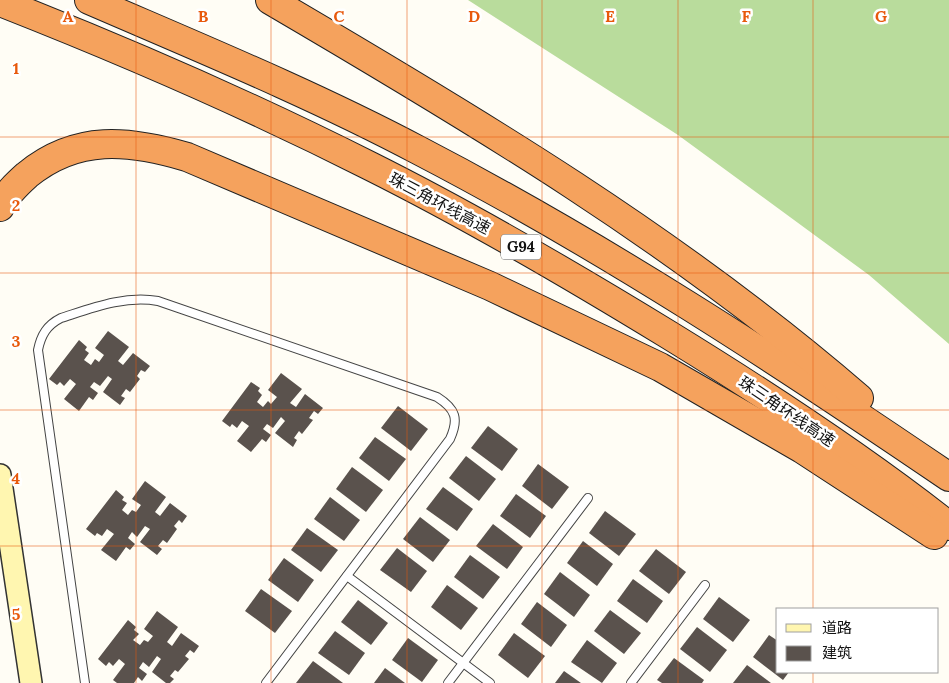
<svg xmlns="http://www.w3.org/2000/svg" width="949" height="683" viewBox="0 0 949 683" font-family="Lora,'Noto Sans SC',serif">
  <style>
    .forest { fill: #b9dc9c }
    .building { fill: #5a524d }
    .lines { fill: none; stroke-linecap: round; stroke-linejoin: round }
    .lane-casing { stroke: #444; stroke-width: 10 }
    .secondary-casing { stroke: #333; stroke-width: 24 }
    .highway-casing { stroke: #222; stroke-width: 30 }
    .lane { stroke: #fff; stroke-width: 8 }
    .secondary { stroke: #fff6b0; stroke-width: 21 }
    .highway { stroke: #f5a25d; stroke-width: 28 }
    .grid { fill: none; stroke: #e8590c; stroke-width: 1; stroke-opacity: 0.55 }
    .labels { text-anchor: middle; stroke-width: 5; stroke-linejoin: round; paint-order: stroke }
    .shield { fill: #fff; stroke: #585858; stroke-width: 1 }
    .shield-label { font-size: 15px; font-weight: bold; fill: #111 }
    .street-label { font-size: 16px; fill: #111; stroke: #fff }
    .grid-label { font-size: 16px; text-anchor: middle; font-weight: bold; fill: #e8590c; stroke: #fff; stroke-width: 5; stroke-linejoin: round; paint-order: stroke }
  </style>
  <rect width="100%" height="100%" fill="#fffdf5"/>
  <!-- forest -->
  <polygon class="forest" points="468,0 949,0 949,344 869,275 678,135"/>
  <!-- building -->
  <g class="building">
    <polygon points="108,331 129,347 118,361 123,365 133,353 150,366 145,372 141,370 137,376 140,379 130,392 126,389 121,396 125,398 120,405 103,392 112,379 108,376 100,386 94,382 90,387 98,393 93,400 89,397 79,411 64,399 76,384 70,379 64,386 60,382 57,385 49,379 79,340 87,347 85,350 89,353 84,360 91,365 95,359 99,362 104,355 95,348"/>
    <polygon points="281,373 302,389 290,403 296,407 305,394 323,408 318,414 314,411 309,418 313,420 302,434 299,431 294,438 297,440 293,447 275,433 285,421 281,417 273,428 267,424 263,429 271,435 266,442 262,439 251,452 237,441 249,426 242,421 237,428 232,424 230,427 222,421 251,382 260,388 258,391 262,395 257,402 263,407 268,401 271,404 277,397 268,390"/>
    <polygon points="398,406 428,429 411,451 381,428"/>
    <polygon points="488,426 518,449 502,471 471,448"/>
    <polygon points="375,437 406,459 389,481 359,458"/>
    <polygon points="466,456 496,479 479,501 449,478"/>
    <polygon points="538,464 569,487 552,509 522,486"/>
    <polygon points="352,467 383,490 366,512 336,489"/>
    <polygon points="145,481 166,497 155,512 160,516 170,503 187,516 182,523 179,520 174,526 177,529 167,543 163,540 158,546 162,549 157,555 140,542 150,529 145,526 137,537 132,532 128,538 135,544 130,550 126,547 116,561 101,550 114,534 107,529 102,536 97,533 95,536 86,529 116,490 124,497 122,500 127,503 122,510 128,515 132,510 136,512 141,505 132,499"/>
    <polygon points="443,487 473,509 457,531 426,509"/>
    <polygon points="516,494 546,516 530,538 500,516"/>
    <polygon points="330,497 360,520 344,541 314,519"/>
    <polygon points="605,511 636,534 619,556 589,533"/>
    <polygon points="420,517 450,540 433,562 403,539"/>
    <polygon points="493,524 523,547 507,569 476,546"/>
    <polygon points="307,528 338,550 321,572 291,550"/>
    <polygon points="583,541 613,564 597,586 567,563"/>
    <polygon points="397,548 427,571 411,592 380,570"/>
    <polygon points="656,549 686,572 669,594 639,571"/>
    <polygon points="470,555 500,577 483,599 454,577"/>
    <polygon points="284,558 314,580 298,602 268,580"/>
    <polygon points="560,572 590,595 574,617 544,594"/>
    <polygon points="633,579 663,601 647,623 617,601"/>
    <polygon points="447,585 478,608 461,630 431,607"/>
    <polygon points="261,589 292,611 275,633 245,611"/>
    <polygon points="719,597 750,620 733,642 703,619"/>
    <polygon points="358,600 388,623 371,645 341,622"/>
    <polygon points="537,602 567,625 551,647 521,624"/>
    <polygon points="610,610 641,633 624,654 594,631"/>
    <polygon points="157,611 178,627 167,642 172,646 181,633 199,646 194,653 190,650 185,656 189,659 178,672 175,670 170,676 174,679 170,683 166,683 152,672 161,659 157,656 149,667 143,662 139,668 147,674 142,681 138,677 134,683 117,683 113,680 125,664 119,659 113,666 109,662 106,666 98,659 128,620 136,627 134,630 139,634 133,640 140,645 144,640 148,642 153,636 144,629"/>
    <polygon points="697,627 727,650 710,672 680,649"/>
    <polygon points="335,631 365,653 349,675 318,653"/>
    <polygon points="514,633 545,656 528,678 498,655"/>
    <polygon points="769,635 778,641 778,672 789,672 783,680 753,657"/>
    <polygon points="408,638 438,660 422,682 392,660"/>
    <polygon points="587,640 617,663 602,683 571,662"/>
    <polygon points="674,658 704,680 702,683 662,683 657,680"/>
    <polygon points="313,661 343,683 296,683"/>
    <polygon points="747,665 771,683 733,683"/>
    <polygon points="385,668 405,683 374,683"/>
    <polygon points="564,671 581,683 555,683"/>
  </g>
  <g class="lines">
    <defs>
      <g id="lane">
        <polyline points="347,576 490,683"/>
        <path d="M85,683L38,350C41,335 47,325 61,318C92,308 125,295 158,301L437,397C456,409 459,419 450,439L266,683"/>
        <polyline points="448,683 588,498"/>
        <polyline points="631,683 705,585"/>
      </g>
      <polyline id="secondary" points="0,475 31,683"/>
      <g id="highway">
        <path d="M89,0C200,48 312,94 418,150C603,246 777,360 949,477"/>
        <path d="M270,0C475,120 679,242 859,398"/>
        <path d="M0,2C125,51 249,105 370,166C472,217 571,275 669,335C765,394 860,456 949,526"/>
        <path d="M0,207C6,194 17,184 27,175C77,134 129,140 187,157L490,286L660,367L802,449L934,535"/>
      </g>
    </defs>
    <!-- lane casing -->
    <use href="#lane" class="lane-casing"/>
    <!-- secondary casing -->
    <use href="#secondary" class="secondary-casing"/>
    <!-- highway casing -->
    <use href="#highway" class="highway-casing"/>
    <!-- lane -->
    <use href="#lane" class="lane"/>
    <!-- secondary -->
    <use href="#secondary" class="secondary"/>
    <!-- highway -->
    <use href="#highway" class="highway"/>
  </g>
  <!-- grid -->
  <path class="grid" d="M136,0V683M271,0V683M407,0V683M542,0V683M678,0V683M813,0V609M0,137H949M0,273H949M0,410H949M0,546H949M813,672V683"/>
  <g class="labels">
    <!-- shield labels -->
    <rect class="shield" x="501" y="234.5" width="40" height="25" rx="4"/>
    <g class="shield-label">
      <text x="521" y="252">G94</text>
    </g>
    <!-- street labels -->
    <g class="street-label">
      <text transform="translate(440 203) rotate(28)" y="6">珠三角环线高速</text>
      <text transform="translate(787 411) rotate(34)" y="6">珠三角环线高速</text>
    </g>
  </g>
  <g class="grid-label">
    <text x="68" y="22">A</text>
    <text x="203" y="22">B</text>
    <text x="339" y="22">C</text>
    <text x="474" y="22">D</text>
    <text x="610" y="22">E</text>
    <text x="746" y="22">F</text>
    <text x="881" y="22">G</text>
    <text x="16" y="74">1</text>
    <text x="16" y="211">2</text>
    <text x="16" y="347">3</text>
    <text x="16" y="484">4</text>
    <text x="16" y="620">5</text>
  </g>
  <!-- legend -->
  <rect x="776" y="608" width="162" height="65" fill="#ffffff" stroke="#a0a0a0"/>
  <rect x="786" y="624" width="25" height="8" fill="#fff6b0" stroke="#a0a0a0"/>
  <text x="822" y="633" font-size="15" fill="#111111">道路</text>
  <rect x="786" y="646" width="25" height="15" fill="#5a524d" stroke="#a0a0a0"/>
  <text x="822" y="658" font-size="15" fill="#111111">建筑</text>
</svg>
